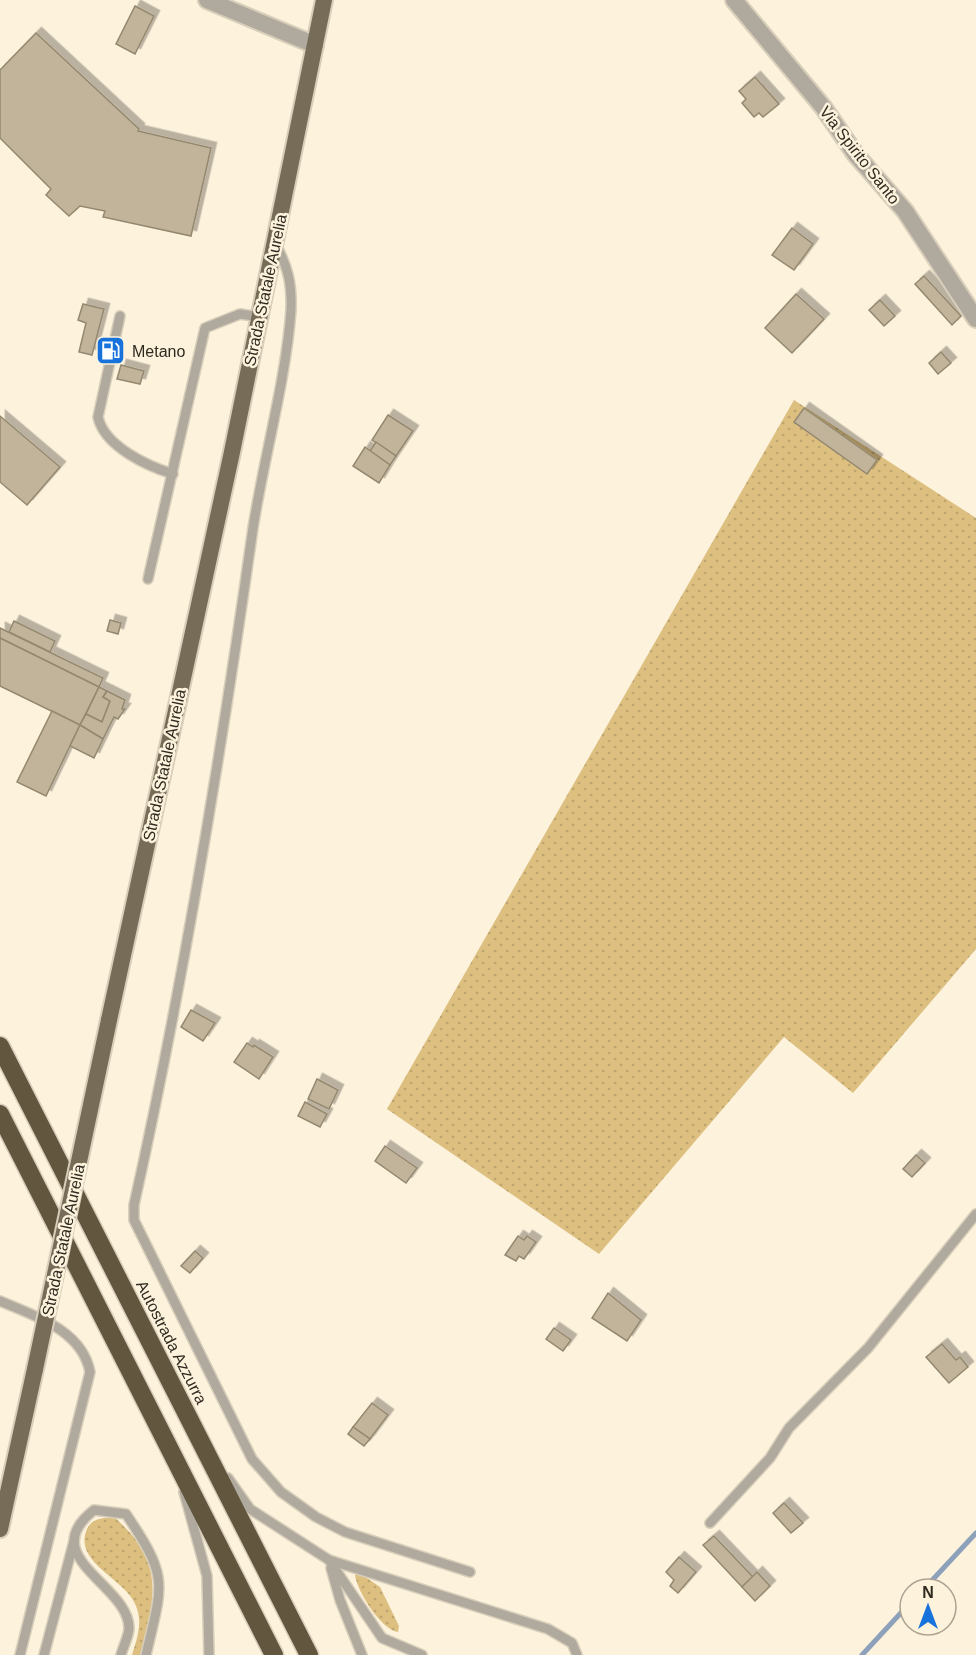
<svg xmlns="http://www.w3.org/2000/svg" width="976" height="1655" viewBox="0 0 976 1655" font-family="Arial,sans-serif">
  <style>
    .grass { fill: url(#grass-dots) }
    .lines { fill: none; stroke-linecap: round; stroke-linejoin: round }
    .stream { stroke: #8ea1bb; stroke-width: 5 }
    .building { fill: #c1b49a; stroke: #94886f; stroke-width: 1.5; filter: url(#shadow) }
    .service-casing { stroke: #d8ceba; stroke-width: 12 }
    .minor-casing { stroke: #d8ceba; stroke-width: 20 }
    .primary-casing { stroke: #d8ceba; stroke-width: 20 }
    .motorway-casing { stroke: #d8ceba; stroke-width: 21 }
    .service { stroke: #afa99e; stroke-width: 9 }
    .minor { stroke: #afa99e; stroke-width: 16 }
    .primary { stroke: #766c58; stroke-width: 16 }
    .motorway { stroke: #62563f; stroke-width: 18 }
    .primary-bridge-casing { stroke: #d8ceba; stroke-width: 20; stroke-linecap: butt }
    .primary-bridge { stroke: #766c58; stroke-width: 16 }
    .labels { text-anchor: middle; stroke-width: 5; stroke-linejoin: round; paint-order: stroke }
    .street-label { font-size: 16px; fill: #2f2a20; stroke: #fdf2dc }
    .poi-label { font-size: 16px; fill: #2f2a20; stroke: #fdf2dc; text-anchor: start }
  </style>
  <defs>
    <pattern id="grass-dots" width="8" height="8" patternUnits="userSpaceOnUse" patternTransform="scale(1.5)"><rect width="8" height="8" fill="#ddbf80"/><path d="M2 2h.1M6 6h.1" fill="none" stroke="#bea46e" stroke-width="1.8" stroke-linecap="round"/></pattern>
    <filter id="shadow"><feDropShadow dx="5.5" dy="-5.5" stdDeviation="0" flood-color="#0004"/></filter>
  </defs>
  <rect width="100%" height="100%" fill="#fdf2dc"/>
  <!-- grass -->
  <g class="grass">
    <polygon points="794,400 976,518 976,949 853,1093 784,1037 599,1254 387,1109"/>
    <path d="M114,1517C165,1561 156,1597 140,1655H132C137,1638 143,1623 136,1606C127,1579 72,1563 87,1529C92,1518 104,1518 114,1517Z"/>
    <path d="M361,1574L380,1587L399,1626L398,1632C381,1630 357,1591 355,1575Z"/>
  </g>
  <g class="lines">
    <!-- stream -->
    <g class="stream">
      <polyline points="924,1589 976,1533"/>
      <polyline points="862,1655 910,1603"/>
    </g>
  </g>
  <!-- building -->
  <g class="building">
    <polygon points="135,6 154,16 135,54 116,44"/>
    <polygon points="36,33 139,129 138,131 211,148 191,236 103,217 105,211 80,206 69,216 46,195 51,189 0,138 0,70"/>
    <polygon points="755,77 779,104 763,117 759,113 754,117 742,103 746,99 739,91"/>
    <polygon points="792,228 813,244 794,270 772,255"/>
    <polygon points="924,276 961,316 952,325 915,284"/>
    <polygon points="796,294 824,319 792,353 765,328"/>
    <polygon points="880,300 895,316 884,326 869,310"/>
    <polygon points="83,304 104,309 92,355 79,352 86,323 78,320"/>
    <polygon points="941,352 951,363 938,374 929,363"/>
    <polygon points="121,365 144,371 140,384 117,379"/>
    <polygon points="804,408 877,460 867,474 794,422"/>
    <polygon points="388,415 413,431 396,456 372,440"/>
    <polygon points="0,416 60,467 27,505 0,482"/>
    <polygon points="376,442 396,456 390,465 370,451"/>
    <polygon points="365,447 390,465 379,483 353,466"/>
    <polygon points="110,620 121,623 118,634 107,631"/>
    <polygon points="14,621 55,641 50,652 9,632"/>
    <polygon points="0,628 103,678 99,687 0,638"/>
    <polygon points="0,638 99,687 80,725 0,686"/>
    <polygon points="99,687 107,691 103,697 110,701 102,722 86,714"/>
    <polygon points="107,691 125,700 122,709 125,709 118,719 114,717 103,739 80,725 86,714 102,722 110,701 103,697"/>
    <polygon points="52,711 80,725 46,796 17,782"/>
    <polygon points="80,725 103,739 94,758 70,746"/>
    <polygon points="191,1010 215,1023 203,1041 181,1027"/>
    <polygon points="247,1043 253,1047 254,1045 273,1057 259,1079 234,1062"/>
    <polygon points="317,1079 338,1090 329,1109 308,1099"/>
    <polygon points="305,1102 327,1114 320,1127 298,1116"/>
    <polygon points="385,1146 417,1168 406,1183 375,1161"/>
    <polygon points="916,1155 925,1163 912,1177 903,1169"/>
    <polygon points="518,1236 524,1240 527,1236 536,1242 524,1259 519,1256 516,1261 505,1255"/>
    <polygon points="195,1251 203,1258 190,1273 181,1266"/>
    <polygon points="608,1293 641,1320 627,1341 592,1318"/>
    <polygon points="554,1328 571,1340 563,1351 546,1339"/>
    <polygon points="942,1344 956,1360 960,1357 968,1367 949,1383 926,1357"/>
    <polygon points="372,1403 388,1415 370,1439 353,1427"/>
    <polygon points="353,1427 370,1439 364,1446 348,1434"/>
    <polygon points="784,1503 803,1523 791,1533 773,1513"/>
    <polygon points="714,1536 753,1577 742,1587 703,1545"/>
    <polygon points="679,1557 696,1572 678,1593 670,1586 674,1580 666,1572"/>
    <polygon points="757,1572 770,1586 755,1601 742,1587"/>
  </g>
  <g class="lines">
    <defs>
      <g id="service">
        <path d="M276,245C288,267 292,284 291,310C286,380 264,457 253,528C221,755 184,981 134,1205V1220L252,1459L281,1492L316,1517L345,1532L470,1572"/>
        <path d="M120,316L98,417C104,446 147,466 173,474"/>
        <polyline points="148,579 205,328 240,314 260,317"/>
        <path d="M0,1301C35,1316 82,1330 90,1372L20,1655"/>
        <polyline points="228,1478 250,1509 329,1560 548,1629 572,1643 577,1655"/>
        <polyline points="184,1492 207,1576 209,1655"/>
        <polyline points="710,1523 770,1458 789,1428 868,1348 976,1214"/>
        <polyline points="329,1560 382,1638 422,1655"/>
        <polyline points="331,1568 340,1600 362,1655"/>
        <polyline points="44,1655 74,1541"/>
        <path d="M121,1655C123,1647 129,1636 129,1628C129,1585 34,1557 94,1510L126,1514C169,1578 163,1582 146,1655"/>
      </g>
      <g id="minor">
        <polyline points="207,0 315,45"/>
        <polyline points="734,0 823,107 856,155 905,211 976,319"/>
      </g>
      <g id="primary">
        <polyline points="109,1020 232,452 324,0"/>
        <polyline points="0,1529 35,1369"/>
      </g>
      <g id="motorway">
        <polyline points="0,1046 309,1655"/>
        <polyline points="0,1114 274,1655"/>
      </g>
    </defs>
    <!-- service casing -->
    <use href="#service" class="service-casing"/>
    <!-- minor casing -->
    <use href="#minor" class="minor-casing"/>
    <!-- primary casing -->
    <use href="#primary" class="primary-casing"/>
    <!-- motorway casing -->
    <use href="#motorway" class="motorway-casing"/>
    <!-- service -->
    <use href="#service" class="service"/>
    <!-- minor -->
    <use href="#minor" class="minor"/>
    <!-- primary -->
    <use href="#primary" class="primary"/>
    <!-- motorway -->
    <use href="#motorway" class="motorway"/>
    <defs>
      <polyline id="primary-bridge" points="35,1369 109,1020"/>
    </defs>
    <!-- primary-bridge casing -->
    <use href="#primary-bridge" class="primary-bridge-casing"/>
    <!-- primary-bridge -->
    <use href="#primary-bridge" class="primary-bridge"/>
  </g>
  <!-- icons -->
  <defs>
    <symbol id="fuel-square" viewBox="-11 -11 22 22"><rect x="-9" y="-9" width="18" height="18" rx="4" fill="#1772db" stroke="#fdf2dc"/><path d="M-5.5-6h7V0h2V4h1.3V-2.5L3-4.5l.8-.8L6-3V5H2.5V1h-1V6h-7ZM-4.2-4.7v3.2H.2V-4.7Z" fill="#fff"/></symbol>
  </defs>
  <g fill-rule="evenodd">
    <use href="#fuel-square" x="94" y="334" width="33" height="33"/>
  </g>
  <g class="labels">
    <!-- street labels -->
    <g class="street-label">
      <text transform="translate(860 155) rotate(52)" y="6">Via Spirito Santo</text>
      <text transform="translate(265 290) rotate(-78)" y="6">Strada Statale Aurelia</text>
      <text transform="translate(164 765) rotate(-78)" y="6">Strada Statale Aurelia</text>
      <text transform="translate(63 1240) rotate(-78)" y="6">Strada Statale Aurelia</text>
      <text transform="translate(172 1342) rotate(63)" y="6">Autostrada Azzurra</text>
    </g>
    <!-- poi labels -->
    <g class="poi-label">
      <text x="132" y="357">Metano</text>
    </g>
  </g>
  <!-- north arrow -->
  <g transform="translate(928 1607)"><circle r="28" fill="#fdf2dc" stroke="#aba291" stroke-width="1.5"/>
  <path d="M0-4.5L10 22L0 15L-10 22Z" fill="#1772db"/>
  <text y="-9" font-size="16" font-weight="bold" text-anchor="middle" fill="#2f2a20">N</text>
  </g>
</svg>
